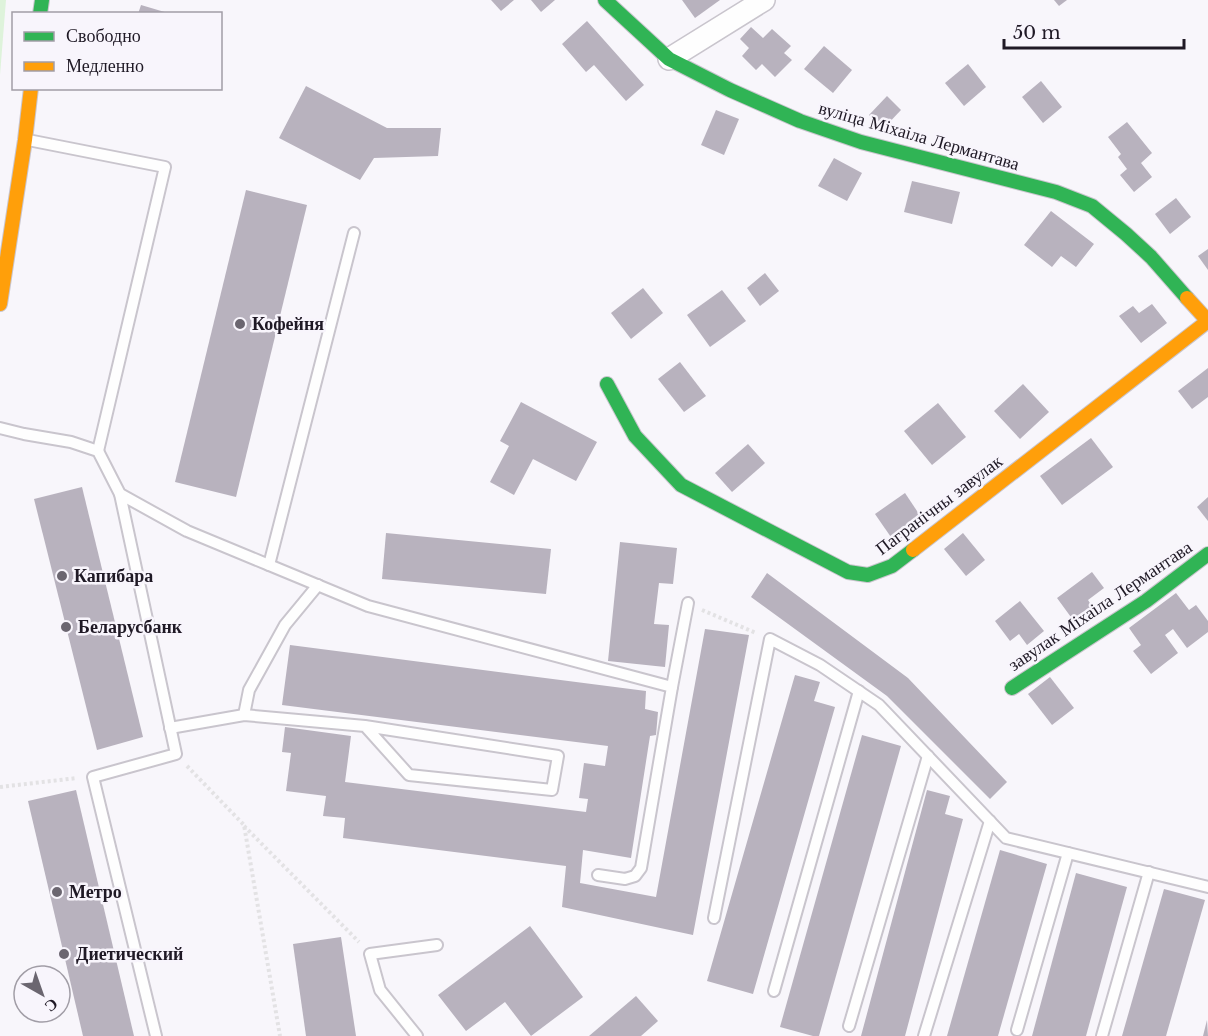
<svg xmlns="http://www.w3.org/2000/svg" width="1208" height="1036" viewBox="0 0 1208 1036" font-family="'Libre Baskerville',serif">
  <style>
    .green { fill: #def3db }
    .building { fill: #b8b2be }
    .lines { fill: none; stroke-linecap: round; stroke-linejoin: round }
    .lane-casing { stroke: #c9c5cd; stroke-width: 14 }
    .street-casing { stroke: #c9c5cd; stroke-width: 24 }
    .fast-casing { stroke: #c9c5cd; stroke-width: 16 }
    .slow-casing { stroke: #c9c5cd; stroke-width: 16 }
    .path { stroke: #e3e2e4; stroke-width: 4; stroke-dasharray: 3 3; stroke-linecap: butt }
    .lane { stroke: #fefefe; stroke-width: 10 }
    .street { stroke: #fefefe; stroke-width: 21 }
    .fast { stroke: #30b455; stroke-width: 14 }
    .slow { stroke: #ff9f0a; stroke-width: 14 }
    .poi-dot { fill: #6b6670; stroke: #f8f5fc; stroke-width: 2 }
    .labels { text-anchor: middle; stroke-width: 5; stroke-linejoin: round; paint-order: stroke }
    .street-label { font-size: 18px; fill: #1f1925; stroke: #f8f5fc }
    .poi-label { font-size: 18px; font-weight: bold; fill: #1f1925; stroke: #f8f5fc; text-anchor: start }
  </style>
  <rect width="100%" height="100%" fill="#f8f6fb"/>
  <!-- green -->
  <polygon class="green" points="0,0 6,0 0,75"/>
  <!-- building -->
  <g class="building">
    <polygon points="491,0 514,0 501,11"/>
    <polygon points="531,0 555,0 541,12"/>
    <polygon points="682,0 720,0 695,18"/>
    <polygon points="1054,0 1067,0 1059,6"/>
    <polygon points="141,5 168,13 168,14 138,14"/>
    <polygon points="587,21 644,85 626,101 594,65 586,72 562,44"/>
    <polygon points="751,27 763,38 772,29 791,46 784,53 792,60 775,77 762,64 756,70 742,56 749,48 740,39"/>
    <polygon points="824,46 852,70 833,93 804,69"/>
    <polygon points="968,64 986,87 964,106 945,83"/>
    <polygon points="1041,81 1062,107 1043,123 1022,97"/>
    <polygon points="306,86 387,128 441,128 438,156 374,158 360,180 279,138"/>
    <polygon points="887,96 901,110 883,129 869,115"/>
    <polygon points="716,110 739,119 724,155 701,145"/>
    <polygon points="1127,122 1152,153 1141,163 1152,177 1134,192 1120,175 1127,169 1118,157 1121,154 1108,137"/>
    <polygon points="834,158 862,173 847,201 818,186"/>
    <polygon points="912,181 960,192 952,224 904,212"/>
    <polygon points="246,190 307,205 236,497 175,482"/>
    <polygon points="1176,198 1191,217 1170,234 1155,214"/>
    <polygon points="1051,211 1094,244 1076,267 1061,256 1052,267 1024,245"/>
    <polygon points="1208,249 1208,270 1198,256"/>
    <polygon points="765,273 779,291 760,306 747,288"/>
    <polygon points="643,288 663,313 631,339 611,313"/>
    <polygon points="722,290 746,321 710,347 687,315"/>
    <polygon points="1152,304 1167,323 1141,343 1119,316 1133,306 1139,313"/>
    <polygon points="680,362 706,396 684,412 658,379"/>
    <polygon points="1208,368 1208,397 1192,409 1178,391"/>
    <polygon points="1023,384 1049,412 1020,439 994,411"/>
    <polygon points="521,402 597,442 576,481 533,459 514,495 490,482 509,446 500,441"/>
    <polygon points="938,403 966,437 932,465 904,431"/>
    <polygon points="1091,438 1113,467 1062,505 1040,476"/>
    <polygon points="748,444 765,463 732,492 715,473"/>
    <polygon points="82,487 143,737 97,750 34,499"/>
    <polygon points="905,493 925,523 895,543 875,514"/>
    <polygon points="1208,497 1208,521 1197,507"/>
    <polygon points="386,533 551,549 546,594 382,579"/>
    <polygon points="963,533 985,560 966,576 944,549"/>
    <polygon points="620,542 677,548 673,584 659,583 654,624 669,625 665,667 608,661"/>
    <polygon points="1092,572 1104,588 1088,600 1095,611 1076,624 1057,598"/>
    <polygon points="767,573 908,678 1007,782 990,799 887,696 751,597"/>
    <polygon points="1176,593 1189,610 1196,605 1208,621 1208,632 1187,648 1173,629 1165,635 1178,653 1151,674 1133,651 1141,645 1129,628"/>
    <polygon points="1020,601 1044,631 1027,645 1019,634 1010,641 995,621"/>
    <polygon points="705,629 749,635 693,935 562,907 566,866 343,838 345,818 323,816 326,796 286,791 291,753 282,752 285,727 351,736 345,782 586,812 588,799 579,798 584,763 605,766 608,746 282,705 290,645 646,691 645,709 658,712 656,735 650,736 631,858 583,850 580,883 656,897"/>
    <polygon points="795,675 820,682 814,701 835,707 753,994 707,981"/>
    <polygon points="1050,677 1074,708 1052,725 1028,694"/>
    <polygon points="862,735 901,746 819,1036 813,1036 780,1027"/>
    <polygon points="76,790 134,1036 83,1036 28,801"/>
    <polygon points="927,790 950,796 945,814 963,819 905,1036 861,1036"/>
    <polygon points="1000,850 1047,864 998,1036 947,1036"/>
    <polygon points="1076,873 1127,887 1086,1036 1032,1036"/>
    <polygon points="1164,889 1205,900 1166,1036 1122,1036"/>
    <polygon points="530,926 583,997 531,1036 505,1002 466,1031 438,995"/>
    <polygon points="341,937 356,1036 306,1036 293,944"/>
    <polygon points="636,996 658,1021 641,1036 589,1036"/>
    <polygon points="1207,1020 1208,1036 1203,1036"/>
  </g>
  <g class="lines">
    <defs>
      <g id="lane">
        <polyline points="28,140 165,167 98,451"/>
        <polyline points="0,428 24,434 71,442 98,451 120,494 187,531 269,565 368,606 672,687 641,868 635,876 625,879 598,875"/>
        <polyline points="120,494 176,754 93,777 156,1036"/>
        <polyline points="269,565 354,233"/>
        <polyline points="672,687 688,603"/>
        <polyline points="244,715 249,690 285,625 318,585"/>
        <polyline points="170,728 244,715 365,726 558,756 552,790 409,775 365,726"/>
        <polyline points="714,918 770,639 820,665 879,705 1006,838 1208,887"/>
        <polyline points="774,991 859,691"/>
        <polyline points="849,1026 928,756"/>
        <polyline points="1017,1030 1068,853"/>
        <polyline points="417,1036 380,990 370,954 437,945"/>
        <polyline points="924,1036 990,821"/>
        <polyline points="1102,1036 1149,872"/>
      </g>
      <polyline id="street" points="669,59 764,0"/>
      <g id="fast">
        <polyline points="605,0 669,59 730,90 800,121 861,142 1056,192 1092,206 1126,234 1151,257 1187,298"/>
        <polyline points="40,14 42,0"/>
        <polyline points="607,384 635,436 681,485 848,572 868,575 892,566 913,550"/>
        <polyline points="1012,688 1146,601 1208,554"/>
      </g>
      <g id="slow">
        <polyline points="0,304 25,140 31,88"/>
        <polyline points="913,550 1208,321 1187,298"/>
      </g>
    </defs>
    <!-- lane casing -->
    <use href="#lane" class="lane-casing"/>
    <!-- street casing -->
    <use href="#street" class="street-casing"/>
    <!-- fast casing -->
    <use href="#fast" class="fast-casing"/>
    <!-- slow casing -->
    <use href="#slow" class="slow-casing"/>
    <!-- path -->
    <g class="path">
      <polyline points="702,610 756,633"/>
      <polyline points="187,766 244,825 280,1036"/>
      <polyline points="0,787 77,778"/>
      <polyline points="244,826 359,942"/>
    </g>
    <!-- lane -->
    <use href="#lane" class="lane"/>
    <!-- street -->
    <use href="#street" class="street"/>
    <!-- fast -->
    <use href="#fast" class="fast"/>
    <!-- slow -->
    <use href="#slow" class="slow"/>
  </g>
  <!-- markers -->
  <g class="poi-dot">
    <circle cx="240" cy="324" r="6"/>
    <circle cx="62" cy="576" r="6"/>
    <circle cx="66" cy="627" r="6"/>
    <circle cx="57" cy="892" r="6"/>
    <circle cx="64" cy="954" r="6"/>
  </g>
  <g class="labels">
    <!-- street labels -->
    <g class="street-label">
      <text transform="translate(919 136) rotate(16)" y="6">вуліца Міхаіла Лермантава</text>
      <text transform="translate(939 505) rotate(-37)" y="6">Пагранічны завулак</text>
      <text transform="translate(1100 606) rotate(-34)" y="6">завулак Міхаіла Лермантава</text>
    </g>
    <!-- poi labels -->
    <g class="poi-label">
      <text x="252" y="330">Кофейня</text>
      <text x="74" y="582">Капибара</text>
      <text x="78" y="633">Беларусбанк</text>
      <text x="69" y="898">Метро</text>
      <text x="76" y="960">Диетический</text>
    </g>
  </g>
  <!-- legend -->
  <rect x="12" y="12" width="210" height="78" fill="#f8f5fc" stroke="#a19da6" stroke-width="1.5"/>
  <rect x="24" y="32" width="30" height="9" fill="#30b455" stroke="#a19da6" stroke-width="1.5"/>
  <text x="66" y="42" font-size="18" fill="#1f1925">Свободно</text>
  <rect x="24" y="62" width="30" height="9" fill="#ff9f0a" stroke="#a19da6" stroke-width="1.5"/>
  <text x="66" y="72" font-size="18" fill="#1f1925">Медленно</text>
  <!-- north arrow -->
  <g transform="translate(42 994) rotate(140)"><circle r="28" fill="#f8f5fc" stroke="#a19da6" stroke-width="1.5"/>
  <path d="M0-4.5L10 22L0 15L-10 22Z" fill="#6b6670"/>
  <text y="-9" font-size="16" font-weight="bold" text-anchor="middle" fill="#1f1925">С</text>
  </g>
  <!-- scale -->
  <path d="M1004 39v9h180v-9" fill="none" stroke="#1f1925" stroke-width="3"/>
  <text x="1013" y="39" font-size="18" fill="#1f1925" stroke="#f8f5fc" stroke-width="4.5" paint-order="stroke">50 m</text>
</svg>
